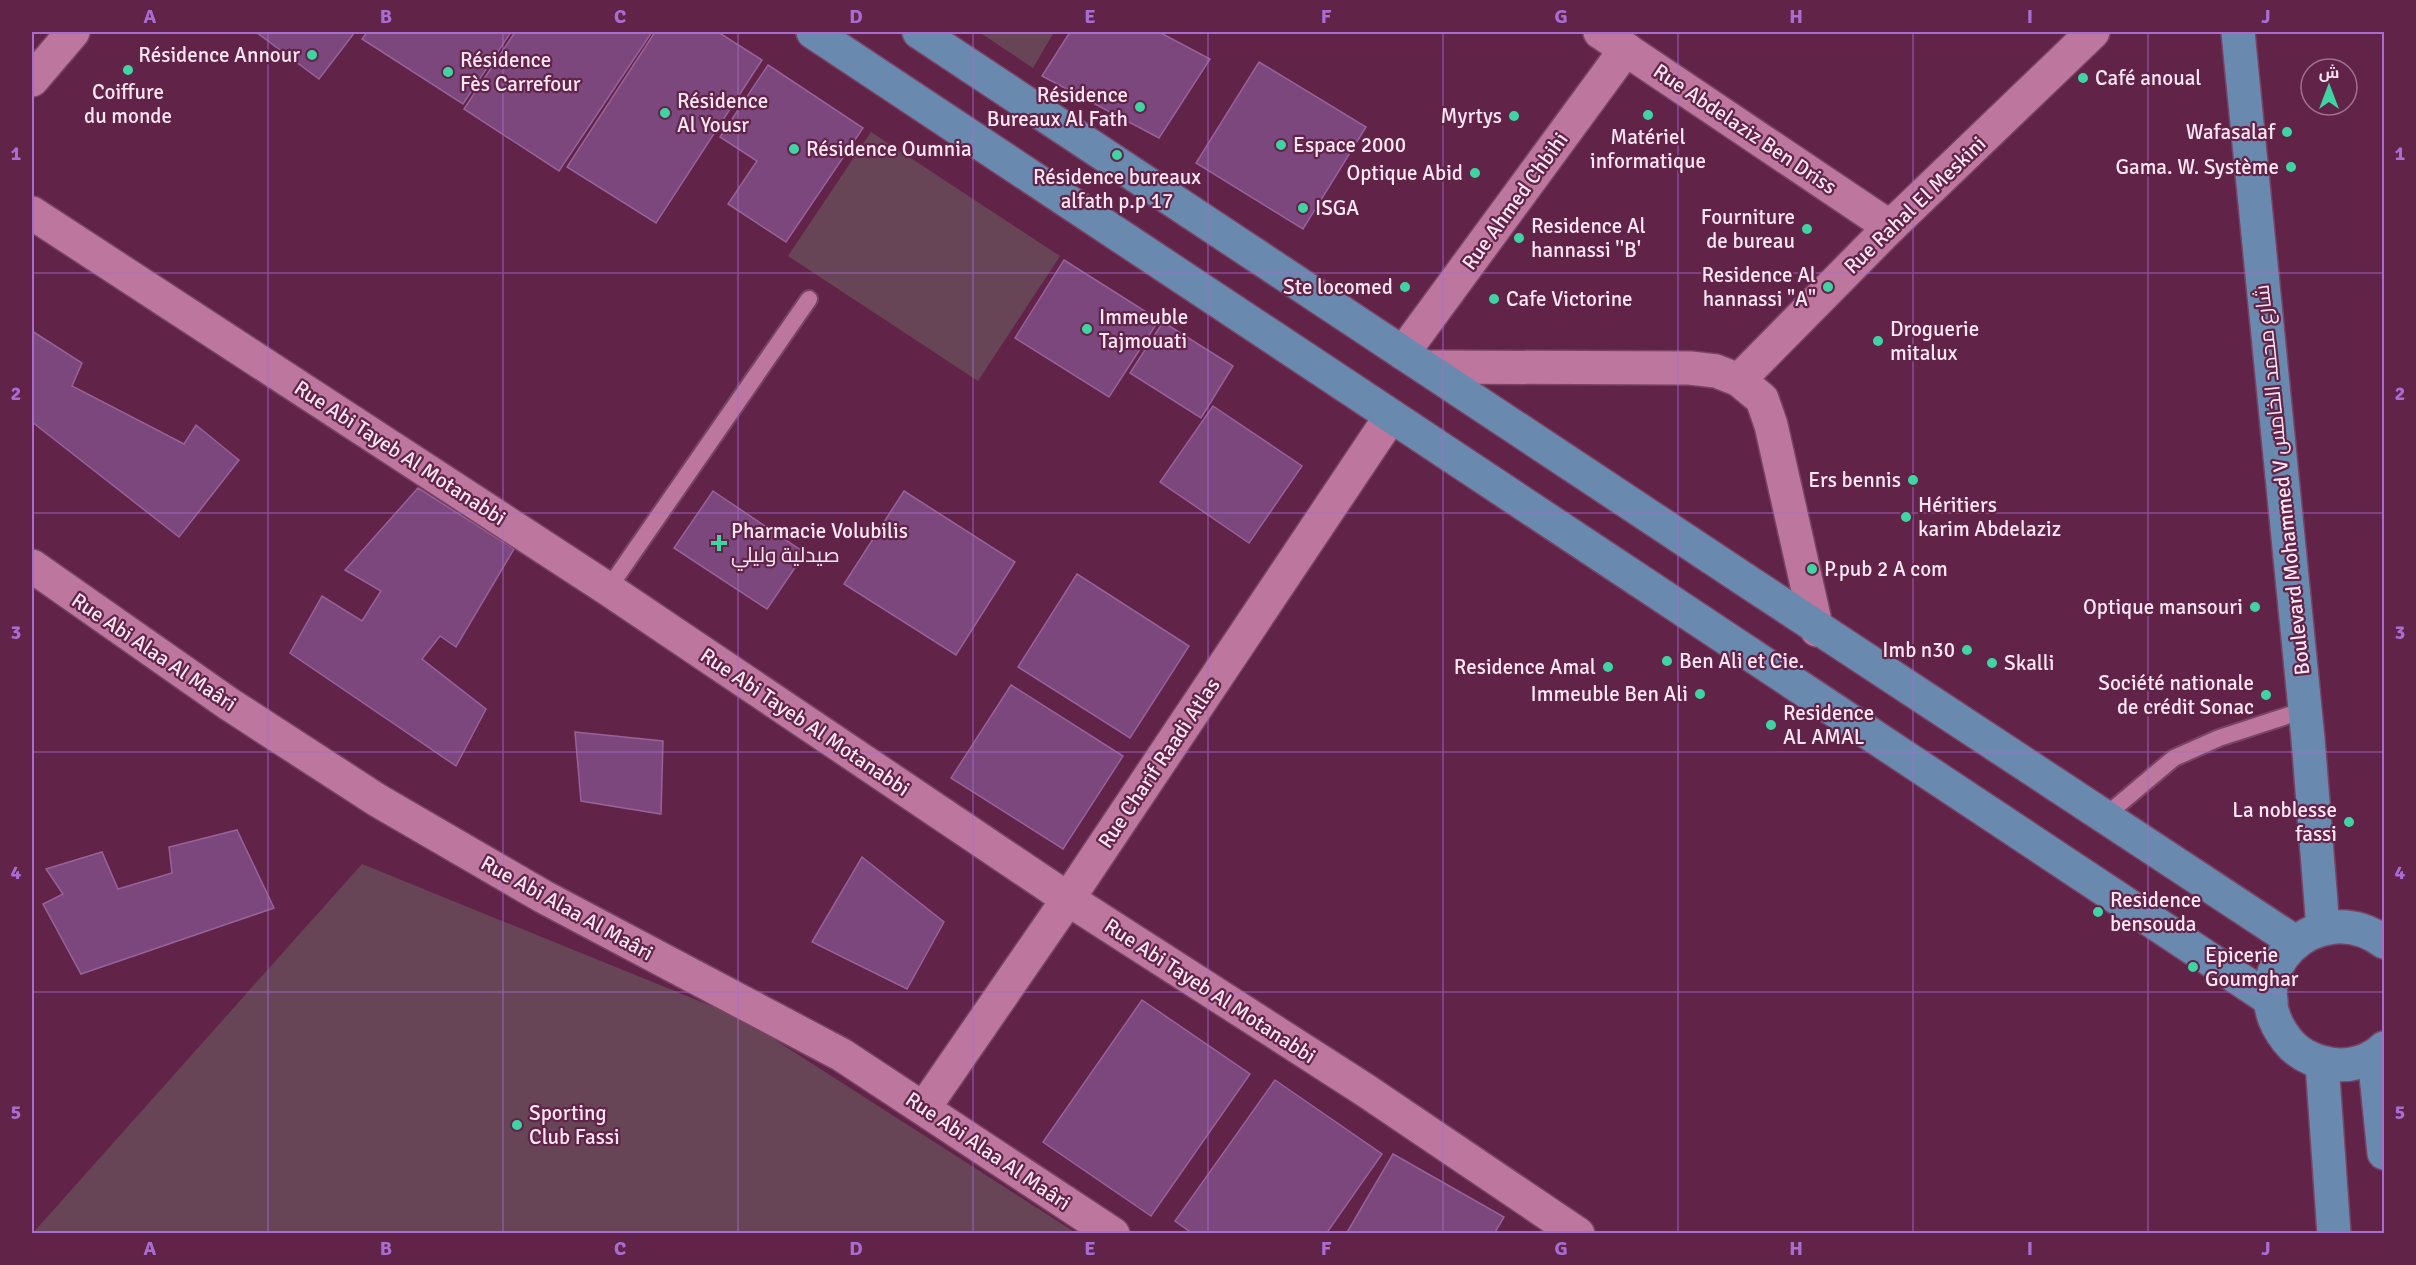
<svg xmlns="http://www.w3.org/2000/svg" width="2416" height="1265" viewBox="0 0 2416 1265" font-family="Signika,Cairo,sans-serif">
  <style>
    .green { fill: #674557 }
    .building { fill: #7b477c; stroke: #986299; stroke-width: 1.5 }
    .lines { fill: none; stroke-linecap: round; stroke-linejoin: round }
    .lane-casing { stroke: #784466; stroke-width: 20 }
    .street-casing { stroke: #784466; stroke-width: 36 }
    .primary-casing { stroke: #784466; stroke-width: 36 }
    .lane { stroke: #bd769d; stroke-width: 16 }
    .street { stroke: #bd769d; stroke-width: 33 }
    .primary { stroke: #6989ae; stroke-width: 33 }
    .grid { fill: none; stroke: #a96dd1; stroke-width: 1.5; stroke-opacity: 0.55 }
    .poi-dot { fill: #3fd4a2; stroke: #622349; stroke-width: 2 }
    .labels { text-anchor: middle; stroke-width: 4.5; stroke-linejoin: round; paint-order: stroke }
    .poi-label { font-size: 21px; fill: #fee6f2; stroke: #622349; text-anchor: start }
    .street-label { font-size: 21px; fill: #fee6f2; stroke: #622349 }
    .neatline { fill: none; stroke: #a96dd1; stroke-width: 2 }
    .grid-label { font-size: 20px; text-anchor: middle; font-weight: bold; fill: #a96dd1 }
  </style>
  <rect width="100%" height="100%" fill="#622349"/>
  <!-- green -->
  <g class="green">
    <polygon points="979,32 1054,32 1033,68"/>
    <polygon points="871,132 1060,256 978,381 788,256"/>
    <polygon points="362,864 741,1018 1076,1233 32,1234"/>
  </g>
  <!-- building -->
  <g class="building">
    <polygon points="256,32 355,32 319,79"/>
    <polygon points="367,32 511,32 463,104 362,39"/>
    <polygon points="515,32 652,32 559,171 464,109"/>
    <polygon points="655,32 718,32 762,60 656,223 567,167"/>
    <polygon points="1070,32 1159,32 1210,59 1159,138 1042,76"/>
    <polygon points="1259,62 1366,127 1303,229 1196,163"/>
    <polygon points="768,65 863,128 786,242 728,204 757,161 720,137"/>
    <polygon points="1064,260 1159,320 1109,397 1015,338"/>
    <polygon points="1163,322 1233,366 1201,418 1130,373"/>
    <polygon points="32,331 82,363 72,386 184,444 196,425 239,460 179,537 32,422"/>
    <polygon points="1213,406 1302,466 1249,543 1160,482"/>
    <polygon points="418,488 514,549 456,647 440,636 422,659 486,709 456,766 290,653 322,596 362,621 381,591 345,570"/>
    <polygon points="713,491 805,553 767,609 674,548"/>
    <polygon points="904,491 1015,562 956,655 844,584"/>
    <polygon points="1077,574 1189,646 1130,738 1018,667"/>
    <polygon points="1011,685 1123,756 1063,849 951,778"/>
    <polygon points="575,732 663,741 661,814 581,801"/>
    <polygon points="237,830 274,908 81,974 43,904 63,894 46,869 102,852 118,889 172,873 169,847"/>
    <polygon points="862,857 944,922 907,989 812,942"/>
    <polygon points="1142,1000 1250,1074 1151,1216 1043,1142"/>
    <polygon points="1275,1080 1382,1154 1326,1234 1193,1234 1175,1221"/>
    <polygon points="1393,1154 1504,1217 1494,1234 1346,1234"/>
  </g>
  <g class="lines">
    <defs>
      <g id="lane">
        <polyline points="608,589 809,299"/>
        <polyline points="2104,817 2174,758 2219,738 2305,710"/>
      </g>
      <g id="street">
        <polyline points="1600,32 1890,227"/>
        <polyline points="32,80 73,32"/>
        <polyline points="32,213 608,589 1068,899 1365,1090 1578,1234"/>
        <polyline points="1403,353 1626,49"/>
        <polyline points="1426,367 1690,368 1716,371 1739,380 1762,399 1771,425 1817,630"/>
        <polyline points="1739,380 1890,227 2093,32"/>
        <polyline points="32,566 229,704 377,800 544,897 842,1055 1113,1234"/>
        <polyline points="924,1108 1068,899 1391,416"/>
      </g>
      <g id="primary">
        <polyline points="813,32 2271,1000"/>
        <path d="M919,32C1377,335 1835,641 2295,942"/>
        <polyline points="2238,32 2308,739 2323,928"/>
        <path d="M2384,942C2317,893 2234,973 2287,1040C2297,1053 2313,1061 2330,1064C2349,1067 2370,1062 2384,1048"/>
        <polyline points="2374,1056 2384,1153"/>
        <polyline points="2322,1063 2334,1234"/>
      </g>
    </defs>
    <!-- lane casing -->
    <use href="#lane" class="lane-casing"/>
    <!-- street casing -->
    <use href="#street" class="street-casing"/>
    <!-- primary casing -->
    <use href="#primary" class="primary-casing"/>
    <!-- lane -->
    <use href="#lane" class="lane"/>
    <!-- street -->
    <use href="#street" class="street"/>
    <!-- primary -->
    <use href="#primary" class="primary"/>
  </g>
  <!-- grid -->
  <path class="grid" d="M268,32V1234M503,32V1234M738,32V1234M973,32V1234M1208,32V1234M1443,32V1234M1678,32V1234M1913,32V1234M2148,32V1234M32,273H2384M32,513H2384M32,752H2384M32,992H2384"/>
  <!-- markers -->
  <g class="poi-dot">
    <circle cx="312" cy="55" r="6"/>
    <circle cx="128" cy="70" r="6"/>
    <circle cx="448" cy="72" r="6"/>
    <circle cx="2083" cy="78" r="6"/>
    <circle cx="1140" cy="107" r="6"/>
    <circle cx="665" cy="113" r="6"/>
    <circle cx="1648" cy="115" r="6"/>
    <circle cx="1514" cy="116" r="6"/>
    <circle cx="2287" cy="132" r="6"/>
    <circle cx="1281" cy="145" r="6"/>
    <circle cx="794" cy="149" r="6"/>
    <circle cx="1117" cy="155" r="6"/>
    <circle cx="2291" cy="167" r="6"/>
    <circle cx="1475" cy="173" r="6"/>
    <circle cx="1303" cy="208" r="6"/>
    <circle cx="1807" cy="229" r="6"/>
    <circle cx="1519" cy="238" r="6"/>
    <circle cx="1405" cy="287" r="6"/>
    <circle cx="1828" cy="287" r="6"/>
    <circle cx="1494" cy="299" r="6"/>
    <circle cx="1087" cy="329" r="6"/>
    <circle cx="1878" cy="341" r="6"/>
    <circle cx="1913" cy="480" r="6"/>
    <circle cx="1906" cy="517" r="6"/>
    <path d="M716 534h6v6h6v6h-6v6h-6v-6h-6v-6h6z"/>
    <circle cx="1812" cy="569" r="6"/>
    <circle cx="2255" cy="607" r="6"/>
    <circle cx="1967" cy="650" r="6"/>
    <circle cx="1667" cy="661" r="6"/>
    <circle cx="1992" cy="663" r="6"/>
    <circle cx="1608" cy="667" r="6"/>
    <circle cx="1700" cy="694" r="6"/>
    <circle cx="2266" cy="695" r="6"/>
    <circle cx="1771" cy="725" r="6"/>
    <circle cx="2349" cy="822" r="6"/>
    <circle cx="2098" cy="912" r="6"/>
    <circle cx="2193" cy="967" r="6"/>
    <circle cx="517" cy="1125" r="6"/>
  </g>
  <g class="labels">
    <!-- poi labels -->
    <g class="poi-label">
      <text x="300" y="62" text-anchor="end">Résidence Annour</text>
      <text x="460" y="67">Résidence<tspan x="460" dy="24">Fès Carrefour</tspan></text>
      <text x="2095" y="85">Café anoual</text>
      <text x="128" y="99" text-anchor="middle">Coiffure<tspan x="128" dy="24">du monde</tspan></text>
      <text x="1128" y="102" text-anchor="end">Résidence<tspan x="1128" dy="24">Bureaux Al Fath</tspan></text>
      <text x="677" y="108">Résidence<tspan x="677" dy="24">Al Yousr</tspan></text>
      <text x="1502" y="123" text-anchor="end">Myrtys</text>
      <text x="2275" y="139" text-anchor="end">Wafasalaf</text>
      <text x="1648" y="144" text-anchor="middle">Matériel<tspan x="1648" dy="24">informatique</tspan></text>
      <text x="1293" y="152">Espace 2000</text>
      <text x="806" y="156">Résidence Oumnia</text>
      <text x="2279" y="174" text-anchor="end">Gama. W. Système</text>
      <text x="1463" y="180" text-anchor="end">Optique Abid</text>
      <text x="1117" y="184" text-anchor="middle">Résidence bureaux<tspan x="1117" dy="24">alfath p.p 17</tspan></text>
      <text x="1315" y="215">ISGA</text>
      <text x="1795" y="224" text-anchor="end">Fourniture<tspan x="1795" dy="24">de bureau</tspan></text>
      <text x="1531" y="233">Residence Al<tspan x="1531" dy="24">hannassi ''B'</tspan></text>
      <text x="1816" y="282" text-anchor="end">Residence Al<tspan x="1816" dy="24">hannassi "A"</tspan></text>
      <text x="1393" y="294" text-anchor="end">Ste locomed</text>
      <text x="1506" y="306">Cafe Victorine</text>
      <text x="1099" y="324">Immeuble<tspan x="1099" dy="24">Tajmouati</tspan></text>
      <text x="1890" y="336">Droguerie<tspan x="1890" dy="24">mitalux</tspan></text>
      <text x="1901" y="487" text-anchor="end">Ers bennis</text>
      <text x="1918" y="512">Héritiers<tspan x="1918" dy="24">karim Abdelaziz</tspan></text>
      <text x="731" y="538">Pharmacie Volubilis<tspan x="731" dy="24">صيدلية وليلي</tspan></text>
      <text x="1824" y="576">P.pub 2 A com</text>
      <text x="2243" y="614" text-anchor="end">Optique mansouri</text>
      <text x="1955" y="657" text-anchor="end">Imb n30</text>
      <text x="1679" y="668">Ben Ali et Cie.</text>
      <text x="2004" y="670">Skalli</text>
      <text x="1596" y="674" text-anchor="end">Residence Amal</text>
      <text x="2254" y="690" text-anchor="end">Société nationale<tspan x="2254" dy="24">de crédit Sonac</tspan></text>
      <text x="1688" y="701" text-anchor="end">Immeuble Ben Ali</text>
      <text x="1783" y="720">Residence<tspan x="1783" dy="24">AL AMAL</tspan></text>
      <text x="2337" y="817" text-anchor="end">La noblesse<tspan x="2337" dy="24">fassi</tspan></text>
      <text x="2110" y="907">Residence<tspan x="2110" dy="24">bensouda</tspan></text>
      <text x="2205" y="962">Epicerie<tspan x="2205" dy="24">Goumghar</tspan></text>
      <text x="529" y="1120">Sporting<tspan x="529" dy="24">Club Fassi</tspan></text>
    </g>
    <!-- street labels -->
    <g class="street-label">
      <text transform="translate(1745 129) rotate(34)" y="7">Rue Abdelaziz Ben Driss</text>
      <text transform="translate(1515 201) rotate(-54)" y="7">Rue Ahmed Chbihi</text>
      <text transform="translate(1915 205) rotate(-44)" y="7">Rue Rahal El Meskini</text>
      <text transform="translate(400 453) rotate(33)" y="7">Rue Abi Tayeb Al Motanabbi</text>
      <text transform="translate(2282 480) rotate(-96)" y="7">Boulevard Mohammed V شارع محمد الخامس</text>
      <text transform="translate(154 652) rotate(34)" y="7">Rue Abi Alaa Al Maâri</text>
      <text transform="translate(805 722) rotate(34)" y="7">Rue Abi Tayeb Al Motanabbi</text>
      <text transform="translate(1159 763) rotate(-56)" y="7">Rue Charif Raadi Atlas</text>
      <text transform="translate(567 908) rotate(29)" y="7">Rue Abi Alaa Al Maâri</text>
      <text transform="translate(1210 991) rotate(33)" y="7">Rue Abi Tayeb Al Motanabbi</text>
      <text transform="translate(988 1151) rotate(34)" y="7">Rue Abi Alaa Al Maâri</text>
    </g>
  </g>
  <!-- border -->
  <rect width="2416" height="1265" fill="none" stroke="#622349" stroke-width="66"/>
  <!-- north arrow -->
  <g transform="translate(2329 87)"><circle r="28" fill="#622349" stroke="#a0718d" stroke-width="1.5"/>
  <path d="M0-4.5L10 22L0 15L-10 22Z" fill="#3fd4a2"/>
  <text y="-9" font-size="16" font-weight="bold" text-anchor="middle" fill="#fee6f2">ش</text>
  </g>
  <rect x="33" y="33" width="2350" height="1199" class="neatline"/>
  <g class="grid-label">
    <text x="150" y="23">A</text>
    <text x="386" y="23">B</text>
    <text x="620" y="23">C</text>
    <text x="856" y="23">D</text>
    <text x="1090" y="23">E</text>
    <text x="1326" y="23">F</text>
    <text x="1561" y="23">G</text>
    <text x="1796" y="23">H</text>
    <text x="2030" y="23">I</text>
    <text x="2266" y="23">J</text>
    <text x="16" y="160">1</text>
    <text x="2400" y="160">1</text>
    <text x="16" y="400">2</text>
    <text x="2400" y="400">2</text>
    <text x="16" y="639">3</text>
    <text x="2400" y="639">3</text>
    <text x="16" y="879">4</text>
    <text x="2400" y="879">4</text>
    <text x="16" y="1119">5</text>
    <text x="2400" y="1119">5</text>
    <text x="150" y="1255">A</text>
    <text x="386" y="1255">B</text>
    <text x="620" y="1255">C</text>
    <text x="856" y="1255">D</text>
    <text x="1090" y="1255">E</text>
    <text x="1326" y="1255">F</text>
    <text x="1561" y="1255">G</text>
    <text x="1796" y="1255">H</text>
    <text x="2030" y="1255">I</text>
    <text x="2266" y="1255">J</text>
  </g>
</svg>
